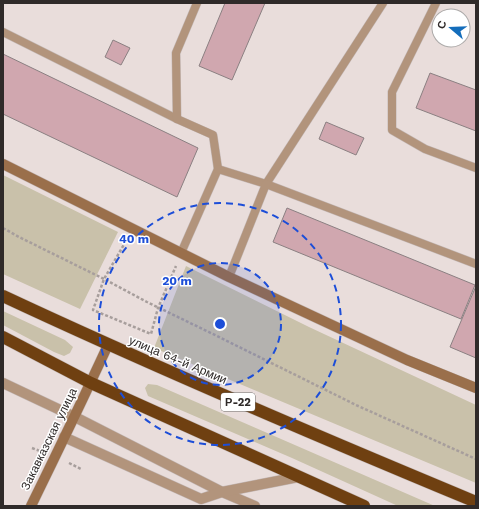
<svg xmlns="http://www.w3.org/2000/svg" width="479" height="509" viewBox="0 0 479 509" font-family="'Work Sans',sans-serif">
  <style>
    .green { fill: #c9c1aa }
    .building { fill: #d0a7af; stroke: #8b8082 }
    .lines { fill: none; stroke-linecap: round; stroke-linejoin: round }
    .lane-casing { stroke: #c4b9b7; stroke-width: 9 }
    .street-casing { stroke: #c4b9b7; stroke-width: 11 }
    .secondary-casing { stroke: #c4b9b7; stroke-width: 11 }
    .highway-casing { stroke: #c4b9b7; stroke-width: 13 }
    .path { stroke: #a79e9c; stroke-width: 2.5; stroke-dasharray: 3 2; stroke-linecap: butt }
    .lane { stroke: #b2947c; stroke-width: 8 }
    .street { stroke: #b2947c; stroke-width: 10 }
    .secondary { stroke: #9a6f4b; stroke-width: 10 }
    .highway { stroke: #6f4011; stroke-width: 12 }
    .ring { fill: none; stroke: #1d4ed8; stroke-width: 2; stroke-dasharray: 7 5 }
    .labels { text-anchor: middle; stroke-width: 3; stroke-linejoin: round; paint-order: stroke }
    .shield { fill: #fff; stroke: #6d6a69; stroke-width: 1 }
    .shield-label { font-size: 11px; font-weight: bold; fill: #2f2a29 }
    .street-label { font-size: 12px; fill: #2f2a29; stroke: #fff }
    .centre { fill: #1d4ed8; stroke: #fff; stroke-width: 2 }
    .ring-label { font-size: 12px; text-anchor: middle; font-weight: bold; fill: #1d4ed8; stroke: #fff; stroke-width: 3; stroke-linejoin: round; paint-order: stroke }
  </style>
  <rect width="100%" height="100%" fill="#e9dddb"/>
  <!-- green -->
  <g class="green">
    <polygon points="3,175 118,232 80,309 3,274"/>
    <polygon points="186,266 309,327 476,405 476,483 154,348"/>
    <polygon points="3,311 65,340 73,347 70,353 64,356 54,352 3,325"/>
    <polygon points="148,384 157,385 435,506 398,506 292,458 148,396 145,388"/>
  </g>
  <!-- building -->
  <g class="building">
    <polygon points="225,3 265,3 232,80 199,66"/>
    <polygon points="113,40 130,48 121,65 105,57"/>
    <polygon points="3,54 198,148 177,197 3,114"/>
    <polygon points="430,73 476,90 476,131 416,108"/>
    <polygon points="326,122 364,138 356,155 319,139"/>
    <polygon points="287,208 475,285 461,319 273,242"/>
    <polygon points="476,286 476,358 450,347"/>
  </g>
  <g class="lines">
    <defs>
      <g id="lane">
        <polyline points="436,3 392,92 392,130 425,149 476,168"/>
        <polyline points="3,32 177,119 213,135 218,169 181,253"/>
        <polyline points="177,119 176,53 197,3"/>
        <polyline points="218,169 266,184 383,3"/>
        <polyline points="229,277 266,184 476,264"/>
      </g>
      <g id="street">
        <polyline points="3,383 75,417 222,492 255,506"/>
        <polyline points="64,437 201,499 222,492 298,477"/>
      </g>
      <g id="secondary">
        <polyline points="3,164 229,277 407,360 476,388"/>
        <path d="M31,506C57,453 83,399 108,345"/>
      </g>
      <g id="highway">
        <path d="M3,296C159,369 317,436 476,502"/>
        <polyline points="3,337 91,383 364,506"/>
      </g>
    </defs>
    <!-- lane casing -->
    <use href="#lane" class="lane-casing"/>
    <!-- street casing -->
    <use href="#street" class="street-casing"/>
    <!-- secondary casing -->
    <use href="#secondary" class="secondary-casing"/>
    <!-- highway casing -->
    <use href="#highway" class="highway-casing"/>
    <!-- path -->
    <g class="path">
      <polyline points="3,228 19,237 104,279 147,302 217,336 356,405 476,459"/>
      <polyline points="126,241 104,279 93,310 151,334 158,308 176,266"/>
      <polyline points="32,448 40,451"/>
      <polyline points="69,463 81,469"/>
    </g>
    <!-- lane -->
    <use href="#lane" class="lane"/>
    <!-- street -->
    <use href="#street" class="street"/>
    <!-- secondary -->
    <use href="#secondary" class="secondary"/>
    <!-- highway -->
    <use href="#highway" class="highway"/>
  </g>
  <!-- distance rings -->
  <circle cx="220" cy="324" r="61" fill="#1d4ed8" fill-opacity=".12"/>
  <g class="ring">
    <circle cx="220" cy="324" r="61"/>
    <circle cx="220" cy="324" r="121"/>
  </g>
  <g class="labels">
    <!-- shield labels -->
    <rect class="shield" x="221" y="393" width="34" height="18" rx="3"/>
    <g class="shield-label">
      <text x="238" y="406">Р-22</text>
    </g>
    <!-- street labels -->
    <g class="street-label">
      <text transform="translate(178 360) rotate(23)" y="4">улица 64-й Армии</text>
      <text transform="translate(49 439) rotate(-64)" y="4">Закавказская улица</text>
    </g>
  </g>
  <circle cx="220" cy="324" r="6" class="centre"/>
  <g class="ring-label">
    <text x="134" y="243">40 m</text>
    <text x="177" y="285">20 m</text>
  </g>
  <!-- border -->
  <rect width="479" height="509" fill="none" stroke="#2f2a29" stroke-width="8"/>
  <!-- north arrow -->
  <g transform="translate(451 28) rotate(289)"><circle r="19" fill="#ffffff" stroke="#acaaa9"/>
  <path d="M0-3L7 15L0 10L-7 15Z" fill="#146dbb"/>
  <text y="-6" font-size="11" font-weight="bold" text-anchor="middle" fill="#2f2a29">С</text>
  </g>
</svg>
